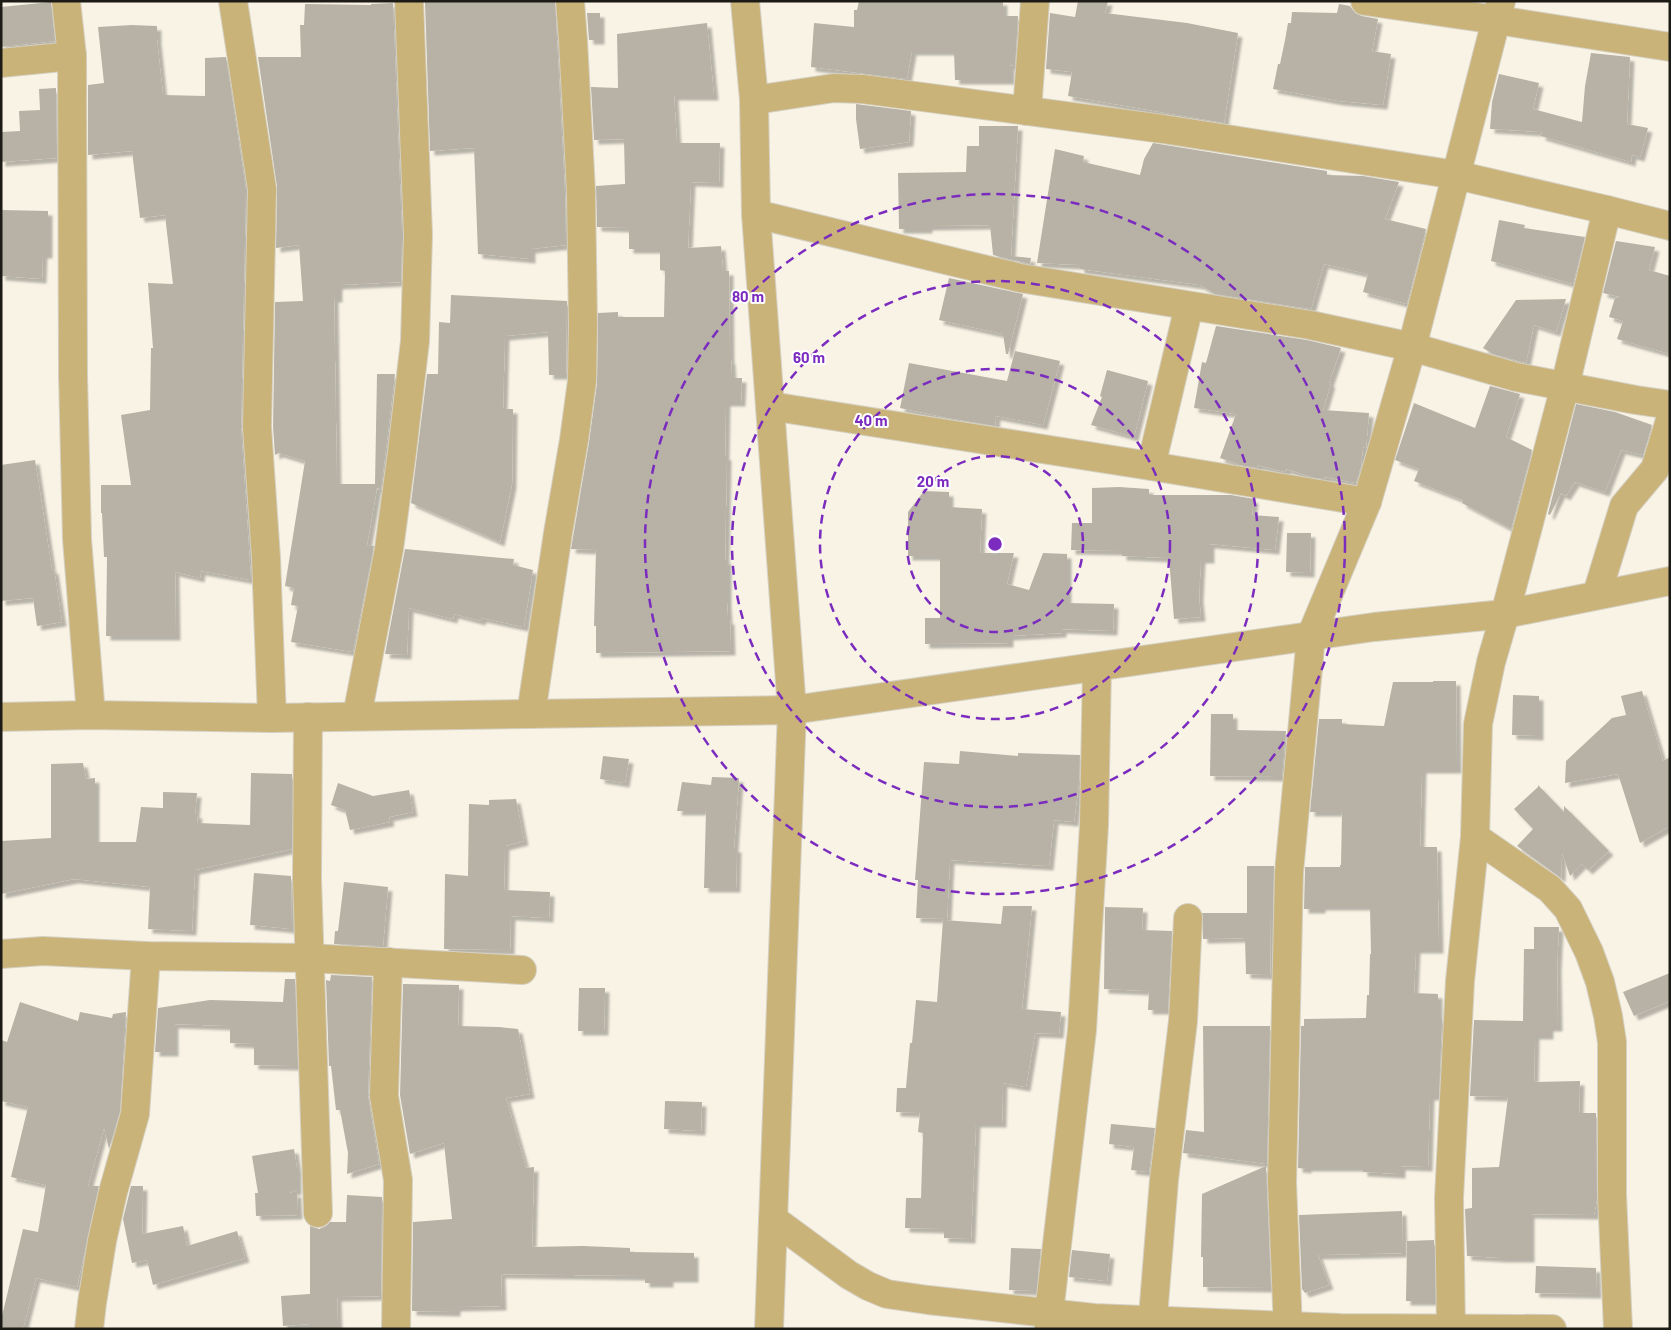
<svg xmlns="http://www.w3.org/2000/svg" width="1671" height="1330" viewBox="0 0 1671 1330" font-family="Barlow,sans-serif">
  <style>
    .building { fill: #b7b2a5; filter: url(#shadow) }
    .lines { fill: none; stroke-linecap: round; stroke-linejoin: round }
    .minor-casing { stroke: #d5d0c4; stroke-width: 30 }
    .tertiary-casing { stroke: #d5d0c4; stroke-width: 30 }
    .minor { stroke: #cab378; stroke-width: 28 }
    .tertiary { stroke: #cab378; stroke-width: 28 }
    .ring { fill: none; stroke: #7b2cbf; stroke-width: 2.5; stroke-dasharray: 9 6 }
    .centre { fill: #7b2cbf; stroke: #fff; stroke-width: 2.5 }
    .ring-label { font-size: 15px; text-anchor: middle; font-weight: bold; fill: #7b2cbf; stroke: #fff; stroke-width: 4; stroke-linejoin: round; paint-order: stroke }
  </style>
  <defs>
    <filter id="shadow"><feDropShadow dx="4.5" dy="4.5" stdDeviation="1" flood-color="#0004"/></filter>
  </defs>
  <rect width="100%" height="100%" fill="#f8f3e5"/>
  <!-- building -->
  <g class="building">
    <polygon points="555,1 565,193 566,245 531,249 531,259 478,254 474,148 430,151 425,2"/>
    <polygon points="859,1 1003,1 1003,16 1018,16 1015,66 1010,65 1010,80 955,80 954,51 912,51 907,79 811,67 814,23 854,27 854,10 857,10"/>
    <polygon points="1078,1 1108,1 1105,13 1187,23 1238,33 1224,123 1068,96 1072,72 1046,69 1050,13 1075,17"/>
    <polygon points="51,2 55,41 1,47 1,7"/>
    <polygon points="393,3 402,235 401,282 338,285 338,298 334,298 337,484 375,484 377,374 395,374 381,490 377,488 367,545 374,546 353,652 291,642 298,606 291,605 294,588 285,586 305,461 279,453 275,455 273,427 275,302 303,301 299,245 276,248 277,187 258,57 301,57 300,25 304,25 305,4 371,5 371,4"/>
    <polygon points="1339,4 1350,6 1355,13 1362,16 1378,19 1372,51 1391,54 1383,105 1339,101 1273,89 1278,64 1280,64 1285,40 1288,23 1291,23 1292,12 1337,13"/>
    <polygon points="587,13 600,13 600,40 589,40"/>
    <polygon points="707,23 714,96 674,96 677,143 720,143 719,183 691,182 688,248 721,246 723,271 729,271 730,360 731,360 732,378 742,378 741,402 726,402 725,456 727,456 725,560 727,560 727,603 728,620 730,620 731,651 596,653 596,626 594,626 596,550 571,549 589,442 597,383 598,313 618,312 618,317 664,317 665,271 660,270 660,249 629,249 629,228 597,227 596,186 625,184 624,139 594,140 591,87 618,88 617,34"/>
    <polygon points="132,25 157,26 157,40 163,95 205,96 205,58 226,57 246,190 241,427 251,580 201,571 200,578 175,572 176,636 106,636 107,557 104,557 102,513 101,513 101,485 131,485 121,415 150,410 151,348 153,348 148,283 173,284 165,215 140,218 132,151 88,155 88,85 104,83 98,27"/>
    <polygon points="1591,53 1630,57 1627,124 1648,128 1640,157 1632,155 1631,162 1541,136 1542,132 1490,129 1492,102 1499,74 1539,83 1533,109 1582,122 1585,86"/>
    <polygon points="56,88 57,158 1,162 1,132 20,131 19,111 40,110 39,89"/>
    <polygon points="856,104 911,111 909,142 860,149 856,119"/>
    <polygon points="979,126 1018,126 1011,256 1031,258 1030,264 993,255 990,225 928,226 928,229 899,229 898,173 966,172 967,146 979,146"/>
    <polygon points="1153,143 1327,171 1327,175 1363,176 1399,182 1385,219 1426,229 1407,304 1363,292 1368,274 1324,264 1311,309 1215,294 1200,285 1080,269 1080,265 1037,263 1055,149 1084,156 1083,162 1140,175 1144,159"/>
    <polygon points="1,210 48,211 48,254 43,254 42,279 1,276"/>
    <polygon points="1499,220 1525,225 1524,228 1585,237 1573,284 1491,261"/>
    <polygon points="1616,241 1655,247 1649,270 1670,276 1670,354 1617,339 1623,321 1609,317 1615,298 1620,297 1603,293"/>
    <polygon points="949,278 1023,294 1008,354 1006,354 1003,334 939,320"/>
    <polygon points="451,295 567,301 566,375 549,375 548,332 505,336 503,409 513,409 512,484 500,542 411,503 427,374 438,374 439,322 450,323"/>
    <polygon points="1566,299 1556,332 1534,325 1526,363 1493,354 1483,348 1516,300"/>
    <polygon points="1216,326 1307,340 1341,348 1329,383 1331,383 1323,410 1369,413 1366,448 1363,447 1361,466 1356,483 1325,477 1324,479 1315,478 1286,469 1285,472 1258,465 1257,468 1240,465 1220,458 1236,414 1194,408 1202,362 1206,363"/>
    <polygon points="1015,351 1060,361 1043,425 996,416 995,426 948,418 900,408 909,363 1007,381"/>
    <polygon points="1107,370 1148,381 1134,437 1091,425 1102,397 1100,396"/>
    <polygon points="1490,386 1520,394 1506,437 1532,450 1511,529 1462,503 1463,500 1414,481 1419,469 1395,460 1414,403 1475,428"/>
    <polygon points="1576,404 1615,412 1652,425 1643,455 1621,450 1605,492 1575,482 1566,496 1561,493 1550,515 1548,514"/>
    <polygon points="35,460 52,570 54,569 62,622 37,626 33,598 1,601 1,465"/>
    <polygon points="1119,487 1149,489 1149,495 1231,495 1254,499 1252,515 1279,517 1275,550 1210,544 1210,559 1201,559 1199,597 1201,617 1174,619 1169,558 1122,556 1122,551 1071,550 1072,523 1092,523 1092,488"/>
    <polygon points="924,491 949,492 949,507 982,509 980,553 1014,553 1007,584 1029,590 1043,553 1067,554 1067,603 1114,604 1113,631 1062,629 1062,633 1009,636 1009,643 925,644 925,618 940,618 940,556 908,556 908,512"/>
    <polygon points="1287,533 1311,533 1310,573 1286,572"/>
    <polygon points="405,549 514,559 513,565 533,570 524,627 482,618 481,621 454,614 453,619 409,608 407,655 385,654"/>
    <polygon points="1433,681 1456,681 1457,769 1422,769 1420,847 1437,847 1439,949 1416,949 1414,993 1438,994 1438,1019 1442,1019 1439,1096 1430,1096 1428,1167 1401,1166 1401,1174 1363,1172 1363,1167 1307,1167 1307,1169 1298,1168 1301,1026 1304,1026 1304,1019 1366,1018 1367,995 1369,995 1370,954 1371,954 1370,906 1321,906 1321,909 1304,909 1305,867 1340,867 1340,865 1341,865 1342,812 1310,812 1319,719 1342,719 1342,724 1384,726 1393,682 1433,682"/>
    <polygon points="1642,691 1663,761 1670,757 1670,826 1640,843 1618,774 1565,783 1566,761 1612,718 1626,715 1621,696"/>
    <polygon points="1513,695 1539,696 1539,736 1512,735"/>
    <polygon points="1211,714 1233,714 1233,730 1286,731 1282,777 1210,776"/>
    <polygon points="960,751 1018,756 1018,753 1080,755 1079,782 1074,822 1054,820 1049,866 950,860 947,919 916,918 918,880 915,880 924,762 959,764"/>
    <polygon points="603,756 629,759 625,783 600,779"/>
    <polygon points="83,763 86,779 95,778 95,842 136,842 141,807 163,808 163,792 197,793 195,814 198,814 197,823 250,825 251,773 292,774 292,849 195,870 192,931 148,929 150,887 74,879 1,894 1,841 51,838 51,764"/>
    <polygon points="712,777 739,778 734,848 737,848 736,888 704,888 706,811 677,811 682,782 711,785"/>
    <polygon points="338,783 373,796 409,790 413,812 389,817 390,822 350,830 345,810 331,805"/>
    <polygon points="1538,785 1564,812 1564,806 1609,851 1588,870 1582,864 1570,876 1562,853 1561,878 1517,846 1533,829 1514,809 1538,787"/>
    <polygon points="516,799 524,841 505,846 504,890 550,892 549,918 511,916 510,950 444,949 445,874 468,876 469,804 489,805 489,800"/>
    <polygon points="1247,866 1274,866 1273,910 1271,910 1270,975 1246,974 1245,938 1203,939 1202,913 1247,913"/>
    <polygon points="254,873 291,876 292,929 250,925"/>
    <polygon points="344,882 388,887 383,946 334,944 335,931 338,931"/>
    <polygon points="1003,906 1032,906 1022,1009 1061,1012 1059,1034 1035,1033 1026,1087 1003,1083 1002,1123 976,1123 971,1239 944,1238 944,1229 905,1228 906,1198 921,1198 923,1133 918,1132 920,1113 896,1112 897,1088 906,1088 910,1043 912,1043 916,1000 937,1002 943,920 1001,924"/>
    <polygon points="1105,907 1143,908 1142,930 1172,931 1168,1010 1148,1010 1149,991 1104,989"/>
    <polygon points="1534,927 1559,927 1557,967 1558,1027 1549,1027 1549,1035 1535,1035 1534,1082 1580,1081 1579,1113 1596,1113 1597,1199 1594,1215 1530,1214 1530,1258 1503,1258 1467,1256 1465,1209 1472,1208 1472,1168 1499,1167 1508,1097 1470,1096 1474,1020 1523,1021 1524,949 1534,949"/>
    <polygon points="1670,973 1670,1001 1634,1016 1623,992"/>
    <polygon points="331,975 372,977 368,1096 379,1164 347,1174 348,1153 340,1110 336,1110 331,1066 329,1066 326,980 330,981"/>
    <polygon points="285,979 295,979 298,1066 254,1065 254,1044 230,1043 230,1026 174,1024 174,1052 155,1052 158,1008 210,1000 283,1002"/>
    <polygon points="403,984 459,985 458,1026 499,1027 518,1029 530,1094 506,1098 526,1168 534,1167 532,1247 583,1246 630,1248 630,1252 694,1253 694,1278 669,1278 669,1283 645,1283 645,1276 501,1274 502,1306 456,1307 456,1312 412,1311 413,1222 452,1219 444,1143 410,1154 400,1095"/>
    <polygon points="579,988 605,988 604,1031 578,1031"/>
    <polygon points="20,1002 78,1021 80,1012 112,1018 113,1014 126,1012 120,1111 109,1149 104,1128 88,1186 99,1186 77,1287 36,1278 23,1329 1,1329 1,1320 23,1229 38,1232 46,1185 11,1177 28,1107 1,1101 1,1040 7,1042"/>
    <polygon points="1203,1026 1270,1026 1267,1164 1183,1153 1186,1130 1204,1132"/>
    <polygon points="665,1101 702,1102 701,1131 664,1129"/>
    <polygon points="1111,1124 1155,1128 1149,1172 1131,1170 1134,1147 1109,1144"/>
    <polygon points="294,1149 297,1169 297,1190 289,1193 297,1193 298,1215 256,1216 255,1193 258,1193 252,1156"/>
    <polygon points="1266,1166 1271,1288 1203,1287 1203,1257 1201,1257 1202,1194"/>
    <polygon points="131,1186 143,1186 142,1234 183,1226 187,1246 237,1231 245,1258 153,1285 147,1260 132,1263 123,1219"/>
    <polygon points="347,1195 382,1197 381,1296 337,1297 338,1329 309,1329 309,1324 283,1326 281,1296 310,1294 310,1226 319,1229 326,1226 330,1222 346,1222"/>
    <polygon points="1402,1211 1403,1253 1318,1255 1329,1285 1305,1293 1302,1289 1299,1215"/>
    <polygon points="1434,1240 1434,1301 1406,1301 1407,1241"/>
    <polygon points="1011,1248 1041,1249 1038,1273 1035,1273 1035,1291 1009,1290"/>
    <polygon points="1072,1250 1110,1254 1107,1281 1069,1277"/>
    <polygon points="1536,1266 1596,1268 1597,1294 1535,1293"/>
  </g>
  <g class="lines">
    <defs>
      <g id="minor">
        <polyline points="66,1 72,56 73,375 77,539 91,715"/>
        <polyline points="233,1 262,189 257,427 266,558 272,718"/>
        <polyline points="745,1 754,100 756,214 792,710 769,1329"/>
        <polyline points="1365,1 1497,20 1670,47"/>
        <polyline points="1,63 72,56"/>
        <polyline points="754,100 834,88 862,89 1163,129 1456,175 1607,210 1670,226"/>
        <polyline points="1027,111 1035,1"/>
        <polyline points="756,214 1020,278 1310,325 1412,347 1516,377 1636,400 1670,405"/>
        <polyline points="770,406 1151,466 1367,502"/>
        <polyline points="1151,466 1189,306"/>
        <polyline points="1597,594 1624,506 1655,469 1670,420"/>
        <polyline points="531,714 558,533 574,440 582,381 583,325 581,192 573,40 570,1"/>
        <polyline points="357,716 389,549 402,452 415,341 418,235 409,1"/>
        <polyline points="308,717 307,879 318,1213"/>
        <polyline points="1475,837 1550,889 1568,909 1589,952 1600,982 1608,1016 1612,1042 1612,1195 1618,1329"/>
        <polyline points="1,954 43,951 146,956 309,958 522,970"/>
        <polyline points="388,962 384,1096 398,1180 396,1329"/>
        <polyline points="773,1219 849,1275 868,1286 887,1294 928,1300 1094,1318 1340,1328 1552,1329"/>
        <polyline points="89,1329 92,1303 102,1241 113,1192 135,1114 146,956"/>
        <polyline points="1049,1329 1049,1313 1082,1030 1094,825 1097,667"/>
        <polyline points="1152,1329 1164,1180 1183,1021 1188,918"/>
        <polyline points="1288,1329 1282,1183 1289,872 1311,636 1367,502 1412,347 1501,1"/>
        <polyline points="1451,1329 1449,1198 1460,981 1475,837 1478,724 1491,662 1505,614 1565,386 1607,210"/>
      </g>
      <polyline id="tertiary" points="1,717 91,715 272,718 792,710 1374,627 1505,614 1670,581"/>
    </defs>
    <!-- minor casing -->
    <use href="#minor" class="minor-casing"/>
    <!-- tertiary casing -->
    <use href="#tertiary" class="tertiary-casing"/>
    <!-- minor -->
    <use href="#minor" class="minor"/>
    <!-- tertiary -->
    <use href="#tertiary" class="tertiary"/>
  </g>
  <!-- distance rings -->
  <g class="ring">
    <circle cx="995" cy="544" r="88"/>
    <circle cx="995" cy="544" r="175"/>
    <circle cx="995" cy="544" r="263"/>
    <circle cx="995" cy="544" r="350"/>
  </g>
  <circle cx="995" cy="544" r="8" class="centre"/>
  <g class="ring-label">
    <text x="748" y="302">80 m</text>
    <text x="809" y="363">60 m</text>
    <text x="871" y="426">40 m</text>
    <text x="933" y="487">20 m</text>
  </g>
  <!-- border -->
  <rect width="1671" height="1330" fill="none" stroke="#1d1b16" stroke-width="5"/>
</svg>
